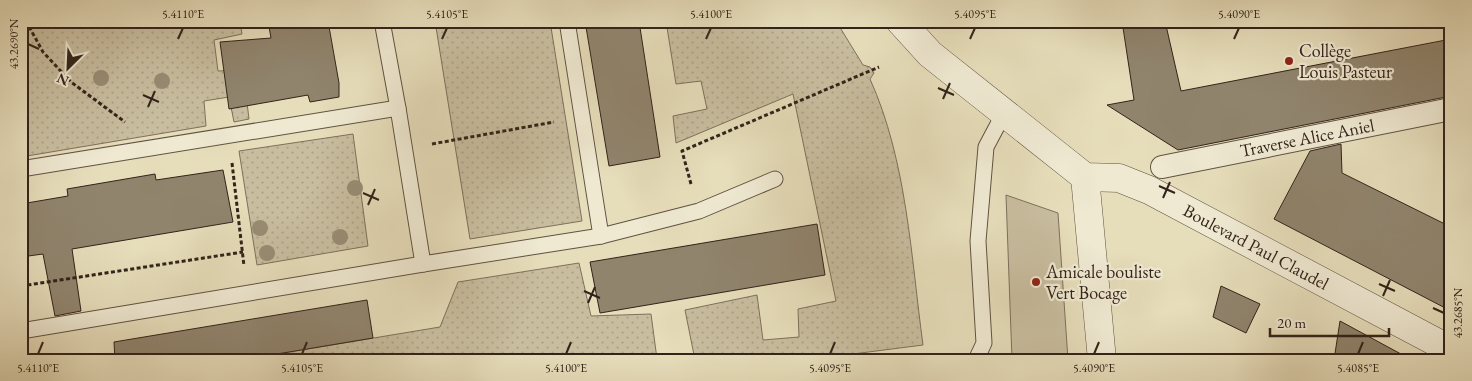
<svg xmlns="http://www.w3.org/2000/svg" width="1472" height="381" viewBox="0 0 1472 381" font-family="'EB Garamond',serif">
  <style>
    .garden { fill: url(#garden-dots); stroke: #7e705c }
    .pitch { fill: #c8bd9f; stroke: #7e705c }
    .building { fill: #90846d; stroke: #33231a }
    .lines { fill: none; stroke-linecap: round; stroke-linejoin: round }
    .service-casing { stroke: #605242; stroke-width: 17 }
    .pedestrian-casing { stroke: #605242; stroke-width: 24 }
    .minor-casing { stroke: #605242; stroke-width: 29 }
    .path { stroke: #33231a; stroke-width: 3; stroke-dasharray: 4 2.5; stroke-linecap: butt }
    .service { stroke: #efe9d2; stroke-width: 15 }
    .pedestrian { stroke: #efe9d2; stroke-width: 22 }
    .minor { stroke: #efe9d2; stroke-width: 28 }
    .tree { fill: #988c74 }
    .ticks { fill: none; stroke: #33231a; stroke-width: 2 }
    .poi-dot { fill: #8f2418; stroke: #efe9d2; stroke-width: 2 }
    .labels { text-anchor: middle; stroke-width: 4.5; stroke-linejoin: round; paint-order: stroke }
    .poi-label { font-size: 18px; fill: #33231a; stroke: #efe9d2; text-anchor: start }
    .street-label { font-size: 18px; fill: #33231a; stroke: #efe9d2 }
    .neatline { fill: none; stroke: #33231a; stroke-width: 2 }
    .ticks-label { font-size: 12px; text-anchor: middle; fill: #33231a }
  </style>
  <defs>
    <pattern id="garden-dots" width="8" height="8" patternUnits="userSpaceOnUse" patternTransform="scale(1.25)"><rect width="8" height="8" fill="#c8bd9f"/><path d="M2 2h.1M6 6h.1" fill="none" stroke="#aca288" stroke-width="1.8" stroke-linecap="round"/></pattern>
  </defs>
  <rect width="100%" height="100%" fill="#e6ddba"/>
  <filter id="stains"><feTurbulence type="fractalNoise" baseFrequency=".004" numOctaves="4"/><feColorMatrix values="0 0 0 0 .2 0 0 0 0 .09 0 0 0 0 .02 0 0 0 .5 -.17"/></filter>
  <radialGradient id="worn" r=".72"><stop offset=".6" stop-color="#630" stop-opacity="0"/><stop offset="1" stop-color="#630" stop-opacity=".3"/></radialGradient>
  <!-- garden -->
  <g class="garden">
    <polygon points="21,21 240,21 242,34 214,40 218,71 243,70 249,119 234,122 229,97 204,101 206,126 21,157"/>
    <polygon points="435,21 550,21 582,221 470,239"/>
    <path d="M666,21H836L863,65L870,67L874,73L870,79C907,161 911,257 923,345L806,360H241L440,327L458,282L579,263L591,316L651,314L657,359L694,355L685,310L757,295L763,340L799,337L798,309L836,301L793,94L676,143L673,116L707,109L701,81L676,84Z"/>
    <polygon points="353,134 368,246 257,265 239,151"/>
  </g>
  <!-- pitch -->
  <polygon class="pitch" points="1006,195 1058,213 1068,360 1012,360"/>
  <!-- building -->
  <g class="building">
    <polygon points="268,21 328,21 339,83 339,97 310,102 308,95 229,109 220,42 271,38"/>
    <polygon points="585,21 639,21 660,157 609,166"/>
    <polygon points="1122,21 1165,21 1181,91 1451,39 1451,96 1178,150 1107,105 1134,100"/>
    <polygon points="1341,144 1342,173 1451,227 1451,311 1274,219 1310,151"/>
    <polygon points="223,170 233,222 72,249 81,311 55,316 43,254 21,257 21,204 68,196 67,189 155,174 156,180"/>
    <polygon points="817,224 825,275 600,313 590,262"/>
    <polygon points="1221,286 1260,304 1246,333 1213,317"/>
    <polygon points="367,300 373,338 241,360 115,360 114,342"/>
    <polygon points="1340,321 1412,360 1334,360"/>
  </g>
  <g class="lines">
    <defs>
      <g id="service">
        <polyline points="567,21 601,236"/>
        <polyline points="21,169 398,108"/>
        <polyline points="423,264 601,236 699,211 775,179"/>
        <polyline points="21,331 423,264 398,108 382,21"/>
        <polyline points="976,360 984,343 978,241 986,147 1004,113"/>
      </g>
      <polyline id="pedestrian" points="1162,167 1451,109"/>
      <g id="minor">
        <polyline points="900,21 930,54 1085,177 1119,178 1149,190 1451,350"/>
        <polyline points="1085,177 1102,360"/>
      </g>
    </defs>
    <!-- service casing -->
    <use href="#service" class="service-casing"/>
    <!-- pedestrian casing -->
    <use href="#pedestrian" class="pedestrian-casing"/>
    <!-- minor casing -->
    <use href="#minor" class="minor-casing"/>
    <!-- path -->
    <g class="path">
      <polyline points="26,21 43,52 71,82 125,122"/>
      <polyline points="432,144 554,122"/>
      <polyline points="232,163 244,266"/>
      <polyline points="691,184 682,151 879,67"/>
      <polyline points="21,286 243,252"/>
    </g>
    <!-- service -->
    <use href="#service" class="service"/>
    <!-- pedestrian -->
    <use href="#pedestrian" class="pedestrian"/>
    <!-- minor -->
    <use href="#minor" class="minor"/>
  </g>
  <!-- trees -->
  <g class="tree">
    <circle cx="101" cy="78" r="8"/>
    <circle cx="162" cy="81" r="8"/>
    <circle cx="355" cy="188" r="8"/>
    <circle cx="260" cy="228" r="8"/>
    <circle cx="340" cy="237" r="8"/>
    <circle cx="267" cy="253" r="8"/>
  </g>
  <!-- ticks -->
  <path class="ticks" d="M178,39L183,28M442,39L447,28M706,39L711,28M970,39L975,28M1234,39L1239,28M28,44L39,49M938,88L954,95M143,95L159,102M943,99L950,83M148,107L155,91M1159,186L1175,193M363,193L379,200M1163,198L1170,182M368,205L375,189M1379,284L1395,291M584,291L600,298M1383,296L1390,280M588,303L595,287M1433,308L1444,313M38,354L43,342M302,354L307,342M566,354L571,342M830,354L835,342M1094,354L1099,342M1358,354L1363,342"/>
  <!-- markers -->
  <g class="poi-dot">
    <circle cx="1289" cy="61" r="5"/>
    <circle cx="1036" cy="282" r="5"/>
  </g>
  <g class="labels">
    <!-- poi labels -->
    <g class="poi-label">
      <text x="1299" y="57">Collège<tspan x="1299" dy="21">Louis Pasteur</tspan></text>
      <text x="1046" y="278">Amicale bouliste<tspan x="1046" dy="21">Vert Bocage</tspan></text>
    </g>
    <!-- street labels -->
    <g class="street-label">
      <text transform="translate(1307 138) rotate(-11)" y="6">Traverse Alice Aniel</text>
      <text transform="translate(1256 247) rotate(28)" y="6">Boulevard Paul Claudel</text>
    </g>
  </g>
  <!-- margin -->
  <rect width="1472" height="381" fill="none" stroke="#e6ddba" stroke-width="55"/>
  <!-- north arrow -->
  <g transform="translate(68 68) rotate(204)" stroke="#efe9d2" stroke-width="4" paint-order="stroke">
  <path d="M0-4L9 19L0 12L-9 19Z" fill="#33231a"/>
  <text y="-8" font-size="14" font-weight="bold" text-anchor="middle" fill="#33231a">N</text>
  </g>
  <!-- scale -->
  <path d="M1270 328v8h119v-8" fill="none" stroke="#33231a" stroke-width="2.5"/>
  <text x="1277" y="328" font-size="15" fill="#33231a" stroke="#efe9d2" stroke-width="4" paint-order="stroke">20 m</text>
  <rect x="28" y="28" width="1416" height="326" class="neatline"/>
  <g class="ticks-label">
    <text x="183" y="18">5.4110°E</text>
    <text x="447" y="18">5.4105°E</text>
    <text x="711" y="18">5.4100°E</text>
    <text x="975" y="18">5.4095°E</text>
    <text x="1239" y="18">5.4090°E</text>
    <text transform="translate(14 44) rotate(-90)" y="4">43.2690°N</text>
    <text transform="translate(1458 313) rotate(-90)" y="4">43.2685°N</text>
    <text x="38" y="372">5.4110°E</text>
    <text x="302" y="372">5.4105°E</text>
    <text x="566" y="372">5.4100°E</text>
    <text x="830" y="372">5.4095°E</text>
    <text x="1094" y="372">5.4090°E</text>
    <text x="1358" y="372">5.4085°E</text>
  </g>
  <rect width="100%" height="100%" filter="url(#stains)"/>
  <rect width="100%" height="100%" fill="url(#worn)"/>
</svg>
